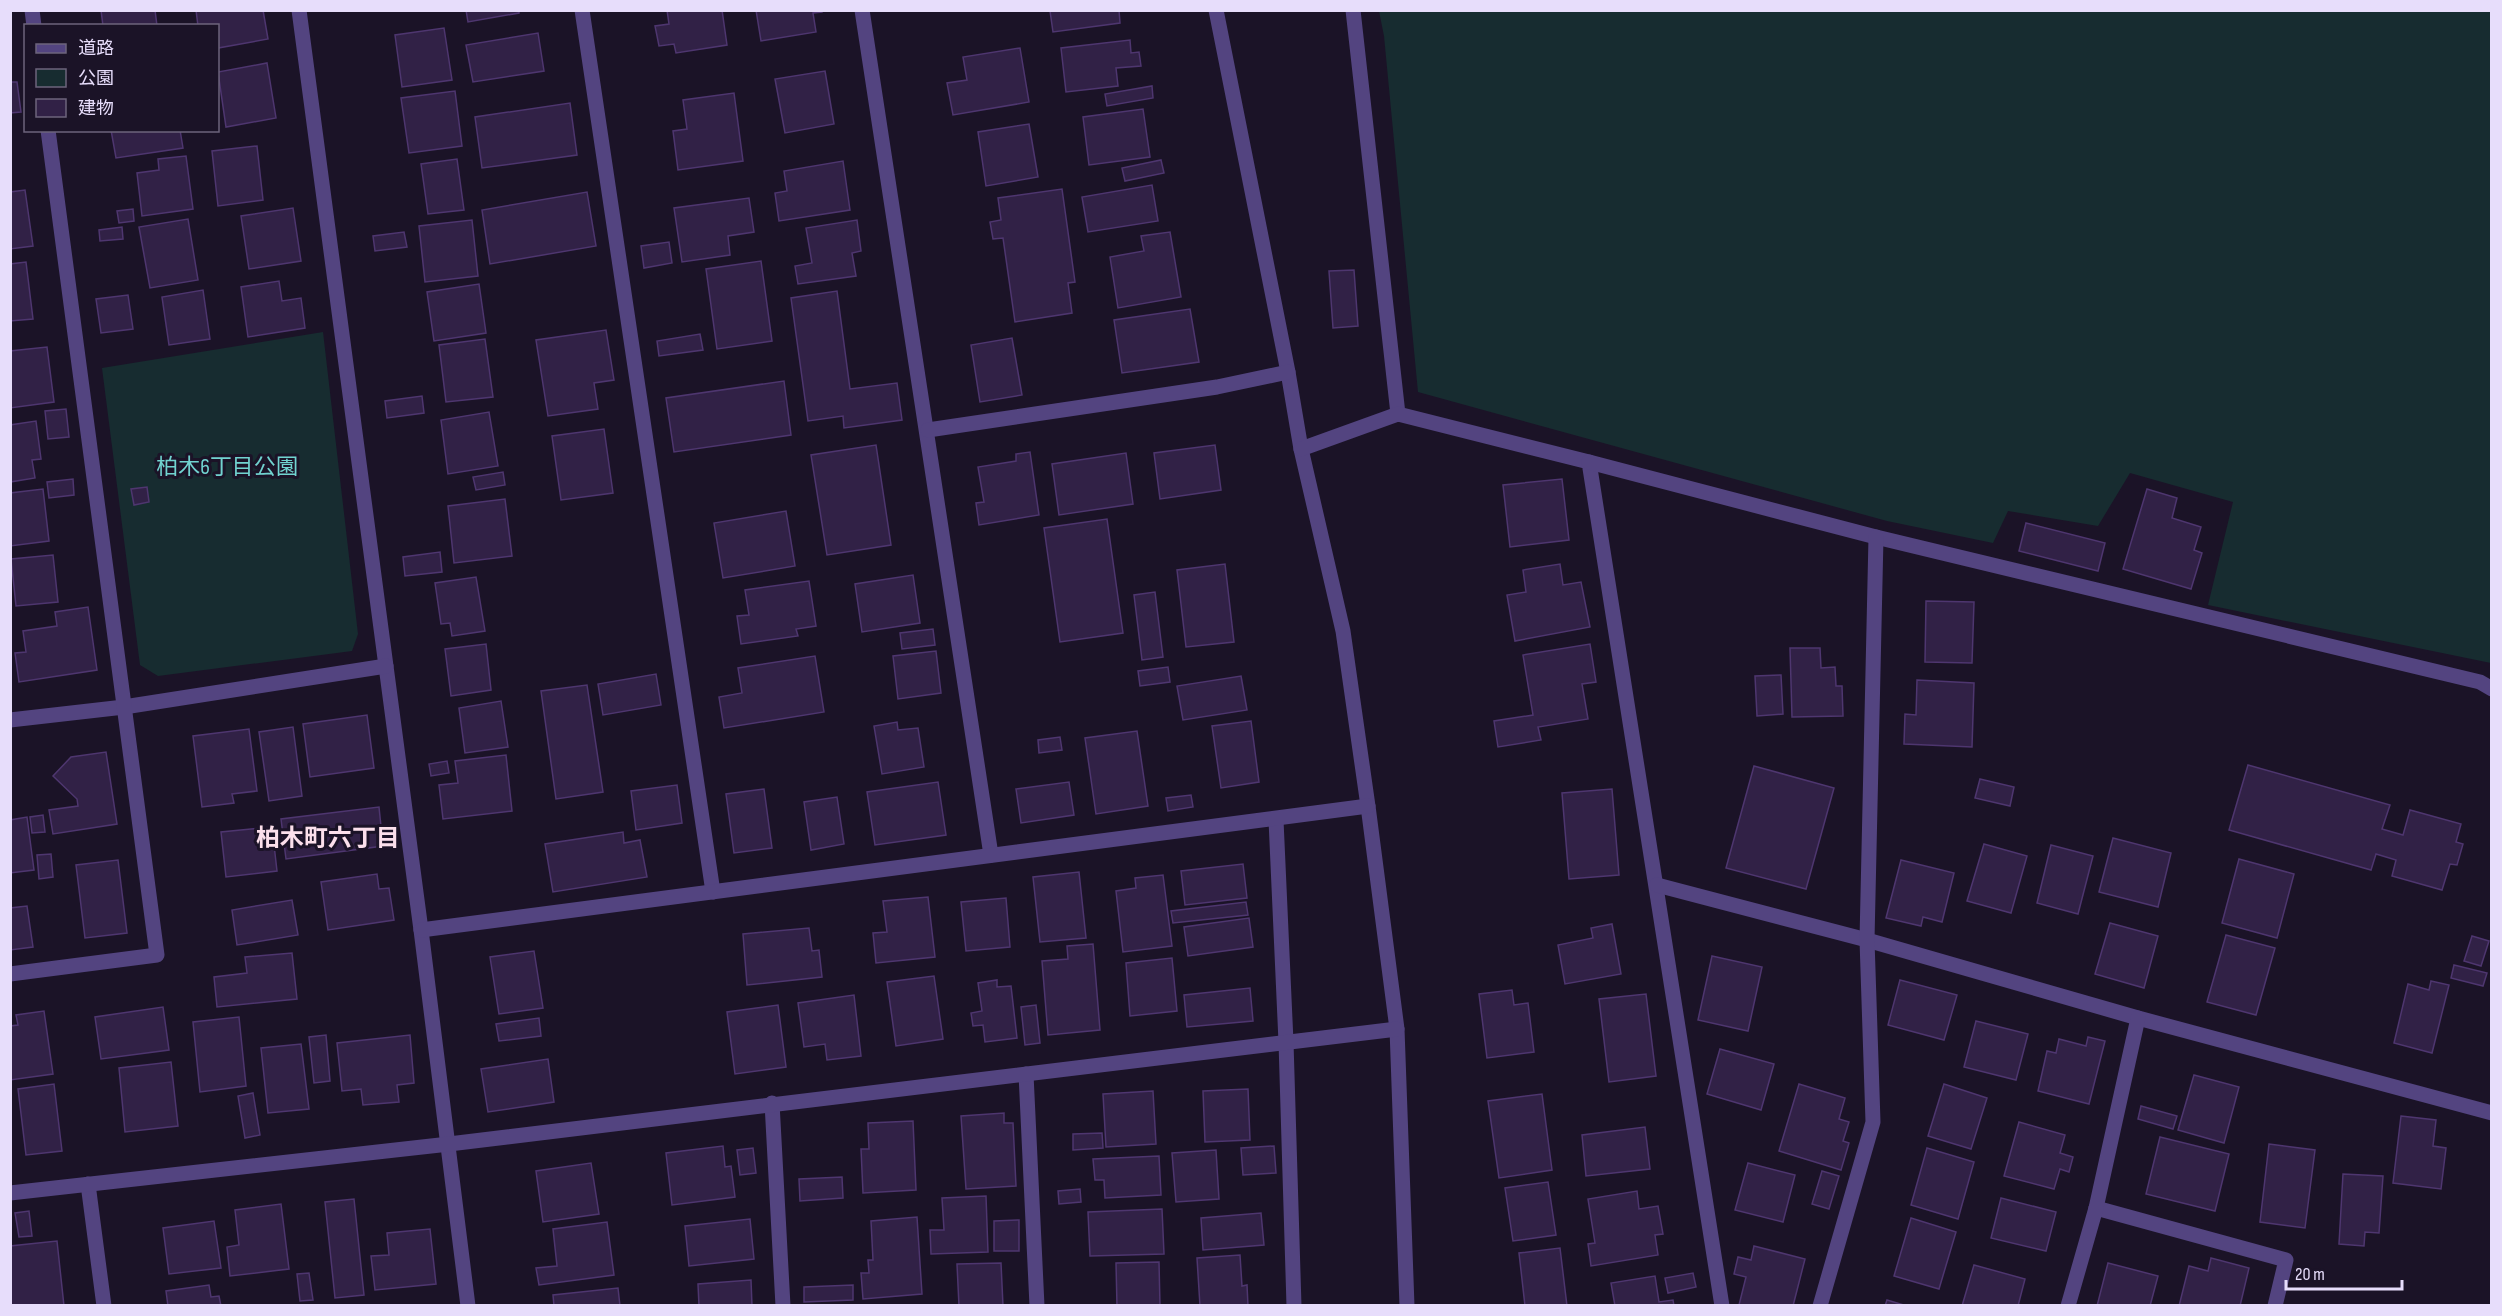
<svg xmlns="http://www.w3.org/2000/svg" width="2502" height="1316" viewBox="0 0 2502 1316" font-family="'Sofia Sans Condensed','Noto Sans JP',sans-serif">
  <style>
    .green { fill: #172c30 }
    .building { fill: #312146; stroke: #4e366f; stroke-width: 1.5 }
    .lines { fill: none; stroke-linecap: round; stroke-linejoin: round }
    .minor { stroke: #534480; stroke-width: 15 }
    .labels { text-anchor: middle; stroke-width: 6; stroke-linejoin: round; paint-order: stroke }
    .park-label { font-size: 22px; fill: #71d3d0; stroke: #1b1327 }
    .neighbourhood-label { font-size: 24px; font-weight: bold; fill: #fbdfeb; stroke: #1b1327 }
  </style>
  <rect width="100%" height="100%" fill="#1b1327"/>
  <!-- green -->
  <g class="green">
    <polygon points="1379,11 2491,11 2491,663 2208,605 2233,502 2130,473 2098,526 2008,511 1993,543 1887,521 1418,392 1384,36"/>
    <polygon points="323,332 358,634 352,651 158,676 140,665 102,368"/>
  </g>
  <!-- building -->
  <g class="building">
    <polygon points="101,10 155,10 157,26 103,26"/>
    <polygon points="196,10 263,10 268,39 218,48 218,26 198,26"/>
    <polygon points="466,10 519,10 519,13 468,22"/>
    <polygon points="667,10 722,10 727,45 676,53 674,44 659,46 655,26 669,24"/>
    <polygon points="756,10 822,10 822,12 813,13 816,32 761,41"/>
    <polygon points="1119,10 1120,23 1053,32 1050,11"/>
    <polygon points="444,28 452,80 402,87 395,35"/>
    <polygon points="538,33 544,71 473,82 466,45"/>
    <polygon points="1130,40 1131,53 1139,52 1141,66 1116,68 1118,86 1066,92 1061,48"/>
    <polygon points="1020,48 1029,102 953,115 947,83 967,80 963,57"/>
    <polygon points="267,63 276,118 226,127 218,72"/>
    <polygon points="825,71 834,124 785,133 775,79"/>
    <polygon points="10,82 17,82 21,112 10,113"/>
    <polygon points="1152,86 1153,98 1107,106 1105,94"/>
    <polygon points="455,91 462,146 409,153 401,98"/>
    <polygon points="734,93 743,161 678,170 673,131 687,129 683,100"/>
    <polygon points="570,103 577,155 482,168 475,117"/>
    <polygon points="1143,109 1150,157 1089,165 1083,117"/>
    <polygon points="1029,124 1038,177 986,186 978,132"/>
    <polygon points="111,130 180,130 183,148 116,158"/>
    <polygon points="257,146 263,200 218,206 212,151"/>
    <polygon points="186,156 193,209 142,216 137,173 159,170 158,159"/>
    <polygon points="457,159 464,210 428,214 421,164"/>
    <polygon points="1161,160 1164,173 1125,181 1122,168"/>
    <polygon points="843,161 850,210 779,221 775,193 787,191 784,171"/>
    <polygon points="1152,185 1158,221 1088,232 1082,197"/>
    <polygon points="1062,189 1075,282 1068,283 1072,313 1015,322 1003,238 993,239 990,222 1001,220 998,198"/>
    <polygon points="25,190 33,246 10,249 10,192"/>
    <polygon points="587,192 596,246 490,264 482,210"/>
    <polygon points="749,198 754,232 728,236 730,255 682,262 674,208"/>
    <polygon points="293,208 301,261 249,269 241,216"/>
    <polygon points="133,209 134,221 119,223 117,211"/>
    <polygon points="188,219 198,280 150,288 139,227"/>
    <polygon points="472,220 478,276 425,282 419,226"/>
    <polygon points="857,220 861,251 852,253 856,276 798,284 795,266 812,263 806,228"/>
    <polygon points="122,227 123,239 100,241 99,230"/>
    <polygon points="404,232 407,247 375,251 373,236"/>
    <polygon points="1170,232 1181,297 1118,308 1110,257 1144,251 1141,236"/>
    <polygon points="669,242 672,263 644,268 641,246"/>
    <polygon points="761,261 772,341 717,349 706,269"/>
    <polygon points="26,262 33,319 10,321 10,264"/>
    <polygon points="1354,270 1358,326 1333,328 1329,271"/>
    <polygon points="279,281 282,301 301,298 305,328 248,337 241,287"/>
    <polygon points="479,284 486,333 434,341 427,292"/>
    <polygon points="203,290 210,339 169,345 162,297"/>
    <polygon points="837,291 850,389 897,383 902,420 844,428 843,416 808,421 791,298"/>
    <polygon points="128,295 133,329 101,333 96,299"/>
    <polygon points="1190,309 1199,362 1122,373 1114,320"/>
    <polygon points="606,330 614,380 594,383 598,409 548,416 536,340"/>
    <polygon points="700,334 703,350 659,356 657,341"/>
    <polygon points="1012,338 1022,395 980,402 971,345"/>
    <polygon points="485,339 493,397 446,402 439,345"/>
    <polygon points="47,347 54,402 10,408 10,351"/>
    <polygon points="784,381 791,435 674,452 666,398"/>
    <polygon points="422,396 424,413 387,418 385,401"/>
    <polygon points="66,409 69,437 48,439 45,411"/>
    <polygon points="489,412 498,466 448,474 441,420"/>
    <polygon points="36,421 41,459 32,460 35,478 10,482 10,425"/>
    <polygon points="604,429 613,493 561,500 552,436"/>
    <polygon points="876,445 891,545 827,555 811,455"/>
    <polygon points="1215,445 1221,490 1160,499 1154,453"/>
    <polygon points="1030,452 1039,515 979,525 976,503 984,502 978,467 1016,461 1016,454"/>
    <polygon points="1126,453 1133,504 1059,515 1052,464"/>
    <polygon points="503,472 505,485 476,490 473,477"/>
    <polygon points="73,479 74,495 49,498 47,482"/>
    <polygon points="1562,479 1569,540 1510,547 1503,485"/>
    <polygon points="147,487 149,502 134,505 131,489"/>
    <polygon points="43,489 49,541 10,546 10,493"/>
    <polygon points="2147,489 2177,498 2172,518 2201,527 2194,550 2202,553 2191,589 2123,569"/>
    <polygon points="505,499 512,556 454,563 448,506"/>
    <polygon points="786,511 795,566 723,578 714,523"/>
    <polygon points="1107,519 1123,633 1060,642 1044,528"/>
    <polygon points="2026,523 2105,543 2098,571 2019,551"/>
    <polygon points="440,552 442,572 405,576 403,557"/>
    <polygon points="53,555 58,602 16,606 11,559"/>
    <polygon points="1225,564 1234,642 1186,647 1177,570"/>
    <polygon points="1560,564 1563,585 1581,582 1590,627 1515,641 1507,595 1526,592 1523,570"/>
    <polygon points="913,575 920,623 862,632 855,584"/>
    <polygon points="476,577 485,631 452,636 450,623 441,624 435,583"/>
    <polygon points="809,581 816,626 796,629 798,636 741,644 737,616 749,615 745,590"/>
    <polygon points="1155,592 1163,657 1142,660 1134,595"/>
    <polygon points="1926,601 1974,602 1972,663 1925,662"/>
    <polygon points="88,607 97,670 19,682 15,653 26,652 23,631 57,626 55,612"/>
    <polygon points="933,629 935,645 902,649 900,633"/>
    <polygon points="486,644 491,690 451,696 445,649"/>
    <polygon points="1590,644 1596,682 1582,684 1588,719 1538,727 1541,740 1498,747 1494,721 1533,715 1523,655"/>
    <polygon points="1790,648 1820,648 1821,668 1835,667 1836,686 1842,686 1843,716 1792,717"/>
    <polygon points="936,651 941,693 898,699 893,656"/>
    <polygon points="815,656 824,712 724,728 719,697 742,693 738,668"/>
    <polygon points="1168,667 1170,682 1140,686 1138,671"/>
    <polygon points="656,674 661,705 603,715 598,684"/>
    <polygon points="1781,675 1783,714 1757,716 1755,676"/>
    <polygon points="1241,676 1247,710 1183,720 1177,686"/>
    <polygon points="1917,680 1974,683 1972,747 1904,744 1905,714 1916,715"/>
    <polygon points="587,685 603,792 556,799 541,691"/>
    <polygon points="501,701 508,747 465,753 459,708"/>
    <polygon points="367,715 374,768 310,777 303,724"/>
    <polygon points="1251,721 1259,782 1221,788 1212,726"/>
    <polygon points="897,722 898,730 918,728 924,767 882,774 874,726"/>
    <polygon points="293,727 302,796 269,801 259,732"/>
    <polygon points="249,729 257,791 232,794 234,803 202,807 193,736"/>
    <polygon points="1137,731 1148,806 1096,814 1085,738"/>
    <polygon points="1060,737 1062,750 1039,753 1038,740"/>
    <polygon points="106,752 117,824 53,834 49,810 78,806 77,799 53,776 71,757"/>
    <polygon points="506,755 512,811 443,819 439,785 458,783 455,761"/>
    <polygon points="447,761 449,773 431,776 429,764"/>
    <polygon points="2248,765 2390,805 2382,829 2403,835 2410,810 2461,824 2456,842 2463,844 2457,865 2450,864 2442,890 2392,876 2396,860 2376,854 2371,870 2229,830"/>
    <polygon points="1754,766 1834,788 1806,889 1726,868"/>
    <polygon points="1980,779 2014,787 2010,806 1975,798"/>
    <polygon points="938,782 946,835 875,845 867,792"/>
    <polygon points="1069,782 1074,815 1021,823 1016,789"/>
    <polygon points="677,785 682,823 636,830 631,791"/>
    <polygon points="764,789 772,848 734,853 726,794"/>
    <polygon points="1612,789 1619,875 1569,879 1562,793"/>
    <polygon points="1191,795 1193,807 1168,811 1166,798"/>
    <polygon points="837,797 844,844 811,850 804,802"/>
    <polygon points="379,807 383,846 286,859 281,819"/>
    <polygon points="43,815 45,832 32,833 30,817"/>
    <polygon points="27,817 34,870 10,873 10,820"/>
    <polygon points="272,827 277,871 226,877 221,832"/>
    <polygon points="623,832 624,843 640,840 647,877 553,892 545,844"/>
    <polygon points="2113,838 2171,853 2158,907 2099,892"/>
    <polygon points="1984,844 2027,856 2011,913 1967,901"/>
    <polygon points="2051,845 2093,856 2078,914 2037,903"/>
    <polygon points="51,854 53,877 39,879 37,855"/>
    <polygon points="2239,859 2294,874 2277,938 2222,923"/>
    <polygon points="118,860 127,933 85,938 76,865"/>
    <polygon points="1901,860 1954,873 1942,922 1923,917 1921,926 1886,918"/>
    <polygon points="1243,864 1247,898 1185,905 1181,871"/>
    <polygon points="1079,872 1086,938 1040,942 1033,877"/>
    <polygon points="377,874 379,889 389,888 394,920 328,930 321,882"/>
    <polygon points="1163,875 1172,946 1123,952 1116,891 1136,888 1135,878"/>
    <polygon points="928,897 935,957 876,963 873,933 887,932 883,901"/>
    <polygon points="1006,898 1010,947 966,951 961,902"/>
    <polygon points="292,900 298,935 237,945 232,910"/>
    <polygon points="1246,902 1248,915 1173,923 1171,911"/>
    <polygon points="27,906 33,947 10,950 10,908"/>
    <polygon points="1249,918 1253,947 1188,956 1184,927"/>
    <polygon points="2110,923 2158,936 2144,988 2095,974"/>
    <polygon points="1612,924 1621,974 1565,984 1558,945 1593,938 1591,928"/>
    <polygon points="809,928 812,951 819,950 822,977 747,985 743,934"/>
    <polygon points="2226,935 2275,948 2256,1015 2207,1002"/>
    <polygon points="2472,936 2489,941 2481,966 2464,961"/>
    <polygon points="1093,944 1100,1030 1048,1035 1042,961 1068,959 1067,946"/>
    <polygon points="534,951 543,1008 499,1014 490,957"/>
    <polygon points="292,953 297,999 217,1007 214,977 247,973 245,957"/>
    <polygon points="1712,956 1762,967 1748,1031 1698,1020"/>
    <polygon points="1172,958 1177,1011 1130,1016 1126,963"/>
    <polygon points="2454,965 2487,973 2483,986 2451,978"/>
    <polygon points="934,976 943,1039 896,1046 887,982"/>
    <polygon points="997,980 997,987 1011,986 1017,1038 985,1042 983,1025 973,1026 971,1013 982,1011 978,983"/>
    <polygon points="1900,980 1957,995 1944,1040 1888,1025"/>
    <polygon points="2431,981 2449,985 2432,1053 2394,1043 2408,984 2429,990"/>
    <polygon points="1250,988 1253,1021 1187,1027 1184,995"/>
    <polygon points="1512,990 1514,1005 1528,1003 1534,1052 1487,1058 1479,994"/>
    <polygon points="1646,994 1656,1076 1609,1082 1599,999"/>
    <polygon points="854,995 861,1056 827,1060 825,1044 804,1047 798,1003"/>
    <polygon points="778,1005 786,1067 735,1074 727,1012"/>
    <polygon points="1036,1005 1040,1043 1025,1045 1021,1007"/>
    <polygon points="163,1007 169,1050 101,1059 95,1017"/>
    <polygon points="44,1011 53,1074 10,1080 10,1026 18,1025 16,1015"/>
    <polygon points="239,1017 246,1086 200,1092 193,1022"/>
    <polygon points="539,1018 541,1036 499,1041 496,1024"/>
    <polygon points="1976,1021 2028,1034 2016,1080 1964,1067"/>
    <polygon points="326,1035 330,1081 314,1083 309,1037"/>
    <polygon points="410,1035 414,1083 397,1085 399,1102 363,1105 361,1089 342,1091 337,1043"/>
    <polygon points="2088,1037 2105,1041 2089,1104 2038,1091 2047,1051 2056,1053 2059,1039 2086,1046"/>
    <polygon points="301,1044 309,1109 268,1113 261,1048"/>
    <polygon points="1720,1049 1774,1064 1761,1110 1707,1094"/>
    <polygon points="548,1059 554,1102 488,1112 481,1069"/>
    <polygon points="171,1062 178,1126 125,1132 119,1068"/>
    <polygon points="2194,1075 2239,1087 2224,1143 2178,1130"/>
    <polygon points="54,1084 62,1151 26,1155 18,1089"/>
    <polygon points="1799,1084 1845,1098 1839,1119 1849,1122 1843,1141 1849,1143 1841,1170 1779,1151"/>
    <polygon points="1944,1084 1987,1098 1971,1149 1928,1136"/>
    <polygon points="1248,1089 1250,1140 1205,1142 1203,1091"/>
    <polygon points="1153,1091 1156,1144 1106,1147 1103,1094"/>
    <polygon points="253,1093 260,1135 245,1138 238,1096"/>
    <polygon points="1542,1094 1552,1170 1499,1178 1488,1101"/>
    <polygon points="2141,1106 2177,1116 2173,1129 2138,1119"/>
    <polygon points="1004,1113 1004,1123 1013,1123 1016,1186 966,1189 961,1116"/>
    <polygon points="2401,1116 2436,1120 2433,1146 2446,1148 2441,1189 2393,1183"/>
    <polygon points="913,1121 916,1190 863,1193 861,1149 869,1149 868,1123"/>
    <polygon points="2019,1122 2065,1135 2060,1153 2073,1157 2069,1172 2060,1169 2054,1189 2004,1176"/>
    <polygon points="1645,1127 1650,1169 1586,1176 1582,1135"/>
    <polygon points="1102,1133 1103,1148 1073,1150 1073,1134"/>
    <polygon points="2160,1137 2229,1154 2215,1211 2146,1194"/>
    <polygon points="2269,1144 2315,1150 2305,1228 2260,1222"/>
    <polygon points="723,1146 725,1167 731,1166 735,1197 672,1205 666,1153"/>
    <polygon points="1274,1146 1276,1173 1243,1175 1241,1148"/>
    <polygon points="753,1148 756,1173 740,1175 737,1150"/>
    <polygon points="1927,1148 1974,1162 1958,1219 1911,1205"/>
    <polygon points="1216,1150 1219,1199 1176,1202 1172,1153"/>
    <polygon points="1159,1156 1161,1195 1105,1198 1104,1180 1095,1180 1093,1159"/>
    <polygon points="591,1163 599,1214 543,1222 536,1171"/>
    <polygon points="1748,1163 1795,1175 1783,1222 1735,1210"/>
    <polygon points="1822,1171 1839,1176 1829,1209 1812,1204"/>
    <polygon points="2343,1174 2383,1176 2379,1233 2365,1232 2364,1246 2339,1244"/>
    <polygon points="842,1177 843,1198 800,1201 799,1179"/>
    <polygon points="1548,1182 1556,1235 1513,1241 1505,1188"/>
    <polygon points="1080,1189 1081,1202 1059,1204 1058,1191"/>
    <polygon points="1637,1191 1639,1209 1658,1206 1663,1234 1655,1235 1658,1255 1591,1266 1588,1244 1595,1243 1588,1199"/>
    <polygon points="986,1196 988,1252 931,1254 930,1230 944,1230 942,1198"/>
    <polygon points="2001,1198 2056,1212 2046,1251 1991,1238"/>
    <polygon points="354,1199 364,1295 335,1298 325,1202"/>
    <polygon points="281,1204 289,1269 230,1276 227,1247 239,1245 235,1210"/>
    <polygon points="1162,1209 1164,1254 1090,1256 1088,1212"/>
    <polygon points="29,1211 32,1236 19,1237 15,1213"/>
    <polygon points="1261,1213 1264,1245 1203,1250 1201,1218"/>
    <polygon points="917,1217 922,1294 863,1299 861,1273 869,1273 868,1260 873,1260 871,1221"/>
    <polygon points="1911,1218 1956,1232 1939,1289 1894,1276"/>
    <polygon points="750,1219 754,1259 689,1266 685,1226"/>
    <polygon points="1019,1220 1019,1251 994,1251 994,1221"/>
    <polygon points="214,1221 221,1268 169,1274 163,1228"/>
    <polygon points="607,1222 614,1275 539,1285 536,1268 557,1266 553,1229"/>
    <polygon points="430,1229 436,1284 375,1290 371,1256 389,1255 387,1233"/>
    <polygon points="57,1241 64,1306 11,1306 10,1246"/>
    <polygon points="1754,1246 1805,1259 1793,1306 1739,1305 1746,1277 1734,1274 1738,1257 1751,1260"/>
    <polygon points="1560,1248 1567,1306 1525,1306 1519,1253"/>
    <polygon points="1240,1255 1242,1286 1247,1285 1248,1306 1200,1306 1197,1258"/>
    <polygon points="2211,1258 2249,1268 2240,1306 2179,1306 2189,1266 2208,1271"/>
    <polygon points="1159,1262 1160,1306 1117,1306 1116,1263"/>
    <polygon points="1001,1263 1003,1306 959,1306 957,1264"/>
    <polygon points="2108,1263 2158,1276 2150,1306 2097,1306"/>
    <polygon points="1974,1265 2025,1279 2018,1306 1962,1306"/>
    <polygon points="309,1273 313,1300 300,1301 297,1274"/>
    <polygon points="1693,1273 1696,1287 1668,1293 1665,1278"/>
    <polygon points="1655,1276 1659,1302 1673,1300 1674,1306 1615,1306 1611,1283"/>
    <polygon points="751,1280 752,1306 699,1306 698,1284"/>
    <polygon points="209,1285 211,1297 219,1296 221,1306 168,1306 166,1291"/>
    <polygon points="853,1285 853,1300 804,1302 804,1287"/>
    <polygon points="618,1288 620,1306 554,1306 553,1295"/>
    <polygon points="1887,1300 1907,1306 1885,1306"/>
  </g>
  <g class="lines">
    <!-- minor -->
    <g class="minor">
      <polyline points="32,10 34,26"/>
      <polyline points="299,10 421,930 468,1306"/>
      <polyline points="582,10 713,892"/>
      <polyline points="862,10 991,855"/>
      <polyline points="1216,10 1288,372 1301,449 1343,631 1368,806 1397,1029 1407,1306"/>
      <polyline points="1353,10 1398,414"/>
      <polyline points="928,430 1217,387 1288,372"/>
      <polyline points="1301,449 1398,414 1589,462 1722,1306"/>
      <polyline points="1589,462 1876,537 2480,682 2492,689"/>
      <polyline points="10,720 124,707 386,666"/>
      <polyline points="1276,820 1286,1042 1294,1306"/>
      <polyline points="1657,885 1867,940 2138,1018 2492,1113"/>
      <polyline points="421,930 1368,806"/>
      <polyline points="10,974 157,955 48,130"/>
      <polyline points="1026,1074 1037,1306"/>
      <polyline points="772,1103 783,1306"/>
      <polyline points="88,1184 104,1306"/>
      <polyline points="10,1193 449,1144 1397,1029"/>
      <polyline points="2096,1208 2286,1260 2275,1306"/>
      <polyline points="1820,1306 1873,1122 1867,940 1876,537"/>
      <polyline points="2068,1306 2096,1208 2138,1018"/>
    </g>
  </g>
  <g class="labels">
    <!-- park labels -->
    <g class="park-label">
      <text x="227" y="474">柏木6丁目公園</text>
    </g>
    <!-- neighbourhood labels -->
    <g class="neighbourhood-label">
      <text x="328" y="846">柏木町六丁目</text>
    </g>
  </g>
  <!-- border -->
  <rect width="2502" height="1316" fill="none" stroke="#e7ddfb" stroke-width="24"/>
  <!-- legend -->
  <rect x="24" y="24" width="195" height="108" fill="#1b1327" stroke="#6d647c" stroke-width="1.5"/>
  <rect x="36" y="44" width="30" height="9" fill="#534480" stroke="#6d647c" stroke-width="1.5"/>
  <text x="78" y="54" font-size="18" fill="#e7ddfb">道路</text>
  <rect x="36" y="69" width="30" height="18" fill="#172c30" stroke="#6d647c" stroke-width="1.5"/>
  <text x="78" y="84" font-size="18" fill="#e7ddfb">公園</text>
  <rect x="36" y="99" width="30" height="18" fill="#312146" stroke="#6d647c" stroke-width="1.5"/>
  <text x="78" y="114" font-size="18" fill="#e7ddfb">建物</text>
  <!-- scale -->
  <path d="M2286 1280v9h116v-9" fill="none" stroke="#e7ddfb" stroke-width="3"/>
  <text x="2295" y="1280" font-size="18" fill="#e7ddfb" stroke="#1b1327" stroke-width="4.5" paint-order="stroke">20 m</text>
</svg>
